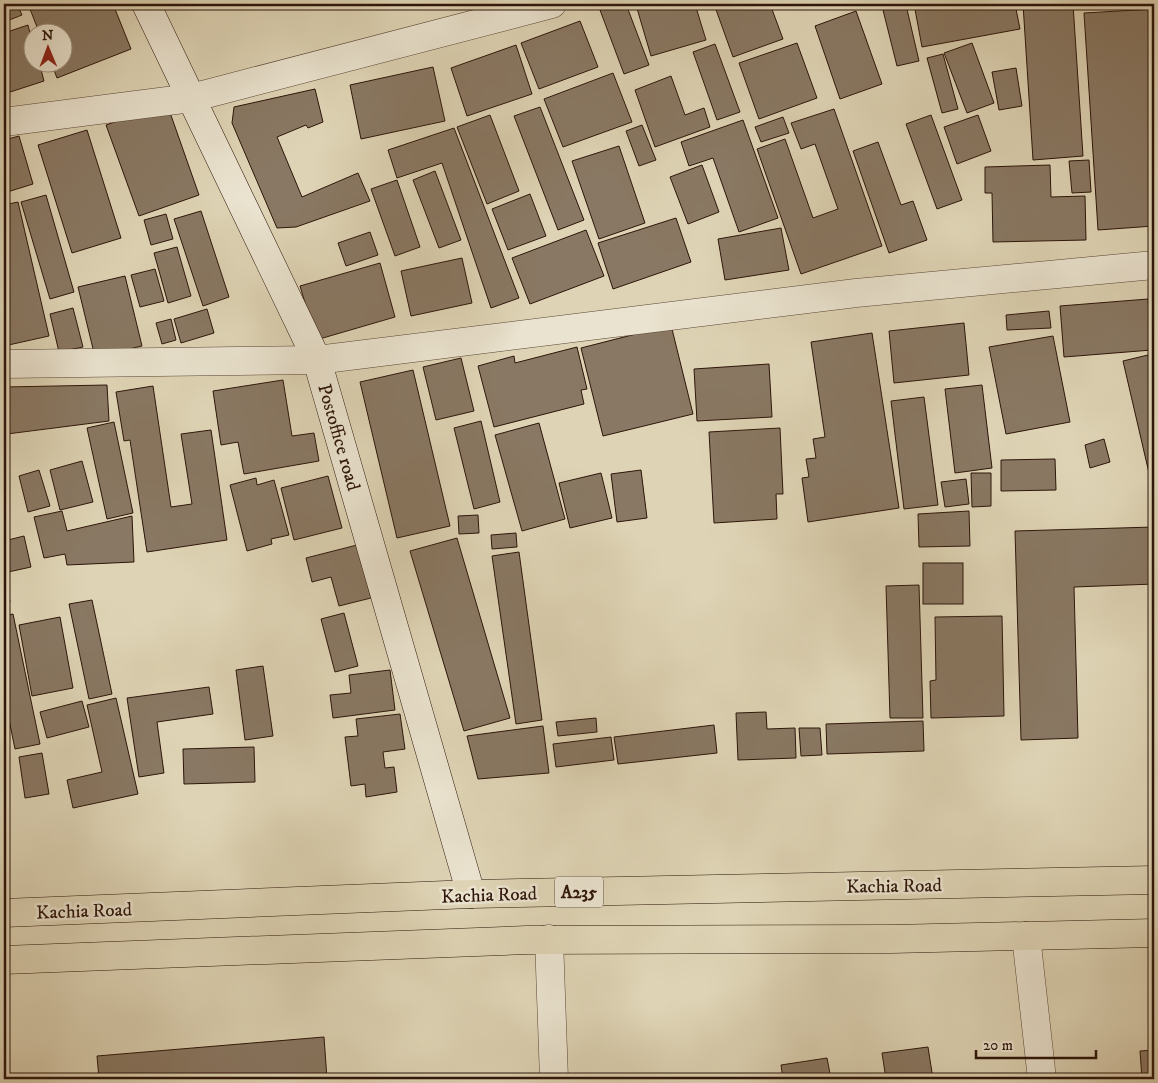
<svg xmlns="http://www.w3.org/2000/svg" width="1158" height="1083" viewBox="0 0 1158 1083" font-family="'IM FELL DW Pica',serif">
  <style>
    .building { fill: #897863; stroke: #2d150a }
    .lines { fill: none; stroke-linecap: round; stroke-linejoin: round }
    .street-casing { stroke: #594535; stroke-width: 29 }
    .secondary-casing { stroke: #2d150a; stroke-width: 29 }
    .highway-casing { stroke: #2d150a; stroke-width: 29 }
    .street { stroke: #eae3cf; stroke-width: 28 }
    .secondary { stroke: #eae3cf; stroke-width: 28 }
    .highway { stroke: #ded4b5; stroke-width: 28 }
    .labels { text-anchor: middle; stroke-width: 5; stroke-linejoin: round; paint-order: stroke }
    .shield { fill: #eae3cf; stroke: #665345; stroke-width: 1 }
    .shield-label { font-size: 18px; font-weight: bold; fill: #2d150a }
    .street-label { font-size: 19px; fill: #2d150a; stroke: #eae3cf }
  </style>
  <rect width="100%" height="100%" fill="#ded4b5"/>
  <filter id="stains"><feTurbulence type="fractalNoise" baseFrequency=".004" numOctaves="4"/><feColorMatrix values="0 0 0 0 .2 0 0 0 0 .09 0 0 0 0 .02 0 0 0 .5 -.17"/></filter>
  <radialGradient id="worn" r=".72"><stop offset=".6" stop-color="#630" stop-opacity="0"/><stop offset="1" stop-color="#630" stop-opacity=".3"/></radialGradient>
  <!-- building -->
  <g class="building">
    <polygon points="4,4 17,4 22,15 4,22"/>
    <polygon points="28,4 113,4 131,49 57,78 51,62 62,62 62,32 39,32"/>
    <polygon points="618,4 626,4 649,65 624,74 600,10"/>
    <polygon points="642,4 695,4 706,40 651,56 636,5"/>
    <polygon points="714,4 770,4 783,39 733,57"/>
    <polygon points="914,4 1015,4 1020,29 922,47"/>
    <polygon points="1023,4 1073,4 1083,156 1033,160"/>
    <polygon points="906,5 919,61 897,66 883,10"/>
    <polygon points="1154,9 1154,226 1098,230 1084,13"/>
    <polygon points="856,11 882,84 840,99 815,26"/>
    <polygon points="580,21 598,67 539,89 521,43"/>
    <polygon points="28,25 32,41 32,62 39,62 44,81 4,94 4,33"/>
    <polygon points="797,43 817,98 759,119 739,63"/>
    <polygon points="972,43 994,103 967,113 944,53"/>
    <polygon points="715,44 740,112 717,120 693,52"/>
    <polygon points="516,45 532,94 467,116 451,68"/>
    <polygon points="943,54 958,109 942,113 927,58"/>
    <polygon points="433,67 445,121 361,139 350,85"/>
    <polygon points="1016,68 1022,106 999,110 992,72"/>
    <polygon points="613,73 632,122 563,147 544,99"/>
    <polygon points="671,76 685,115 704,108 710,127 655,147 635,90"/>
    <polygon points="315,89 323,122 308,128 306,125 277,137 302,197 358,173 370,201 296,227 277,228 232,123 234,107"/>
    <polygon points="167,104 199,195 139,216 106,125"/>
    <polygon points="540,107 584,220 558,230 514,116"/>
    <polygon points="834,109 882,246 801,274 757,149 785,139 813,218 838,209 815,144 801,149 791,123"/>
    <polygon points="490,115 519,191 487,204 457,127"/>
    <polygon points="931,115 962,200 937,209 906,124"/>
    <polygon points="978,115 991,151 957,164 944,127"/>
    <polygon points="783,117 789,133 761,142 755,127"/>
    <polygon points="743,120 778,218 739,232 713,158 689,166 681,142"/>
    <polygon points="642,125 656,160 639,166 626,131"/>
    <polygon points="454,128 519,298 491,308 442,163 397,178 388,150"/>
    <polygon points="87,130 121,238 72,253 38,145"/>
    <polygon points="19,136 33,184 4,193 4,140"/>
    <polygon points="878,142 901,205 913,201 927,240 889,253 853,151"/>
    <polygon points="619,146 645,223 599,239 572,161"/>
    <polygon points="1089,160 1091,192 1072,193 1069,161"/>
    <polygon points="702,165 719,212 688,224 670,177"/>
    <polygon points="1050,165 1051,197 1085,196 1086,240 993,242 992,193 985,193 985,167"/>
    <polygon points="435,171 461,240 439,248 413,180"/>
    <polygon points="397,180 420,247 395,256 371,189"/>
    <polygon points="530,194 546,236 508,250 492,209"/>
    <polygon points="46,195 74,292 50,299 21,202"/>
    <polygon points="18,202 49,336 4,346 4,205"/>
    <polygon points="201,211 229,297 203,306 174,219"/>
    <polygon points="166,214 173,239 151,245 144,220"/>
    <polygon points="676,218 691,262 613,289 598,243"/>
    <polygon points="781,228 789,270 725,280 718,239"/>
    <polygon points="586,230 604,276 530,304 512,258"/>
    <polygon points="370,232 378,255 346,266 338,243"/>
    <polygon points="177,247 191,296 168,303 154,253"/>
    <polygon points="462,258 472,303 411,316 401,271"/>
    <polygon points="380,263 395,317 316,340 300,286"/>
    <polygon points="155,269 164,301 140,307 131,275"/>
    <polygon points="125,276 142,346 95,357 78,287"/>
    <polygon points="1148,299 1152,350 1064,357 1060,306"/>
    <polygon points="73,308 83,347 59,352 50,314"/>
    <polygon points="207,309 214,333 181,343 174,319"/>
    <polygon points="1049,311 1051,328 1007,330 1006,315"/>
    <polygon points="171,319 176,340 162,344 156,323"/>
    <polygon points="964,323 969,375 894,383 889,331"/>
    <polygon points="671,325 693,414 603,436 581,348"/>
    <polygon points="872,333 899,508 808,522 802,478 809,477 806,459 816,458 813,439 825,437 811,342"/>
    <polygon points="1053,336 1070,422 1006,434 989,347"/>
    <polygon points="577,347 587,389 581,390 584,404 494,427 478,366 514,356 515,363"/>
    <polygon points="1148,355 1154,382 1154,471 1149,473 1123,361"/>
    <polygon points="461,358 474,411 436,420 423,367"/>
    <polygon points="769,364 772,417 697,421 694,369"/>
    <polygon points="413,370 450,526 397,538 360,382"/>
    <polygon points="283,380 292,436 314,433 319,461 244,474 238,442 221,445 213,391"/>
    <polygon points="107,385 109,421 7,434 4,406 4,387"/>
    <polygon points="982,385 992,468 955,473 945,389"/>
    <polygon points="153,386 171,507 192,504 181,434 211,430 227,540 147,552 130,440 124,441 116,392"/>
    <polygon points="924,397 938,505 904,509 891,401"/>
    <polygon points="481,421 500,502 474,509 454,428"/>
    <polygon points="114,422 133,513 107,519 87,428"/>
    <polygon points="539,423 565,519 522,531 495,435"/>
    <polygon points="780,428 783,494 776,494 777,519 714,523 709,432"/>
    <polygon points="1104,439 1110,462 1090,468 1085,445"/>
    <polygon points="1055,459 1056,490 1001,491 1001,460"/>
    <polygon points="82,461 93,502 60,510 50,470"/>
    <polygon points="39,470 50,506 28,512 19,476"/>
    <polygon points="641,470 647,518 617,522 611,474"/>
    <polygon points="601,473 612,518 570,528 559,483"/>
    <polygon points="971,473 991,473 991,506 972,507"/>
    <polygon points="328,476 342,528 294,540 281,488"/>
    <polygon points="256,478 257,485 274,480 289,535 271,539 272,544 247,551 230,485"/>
    <polygon points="966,479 969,504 945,507 941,482"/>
    <polygon points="62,511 67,531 132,516 134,562 67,565 65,554 44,558 34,517"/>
    <polygon points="969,511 970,546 919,547 918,514"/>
    <polygon points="478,515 479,533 459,534 458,516"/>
    <polygon points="1154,527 1154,584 1074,587 1078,738 1021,740 1015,531"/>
    <polygon points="516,533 517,547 492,549 491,535"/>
    <polygon points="24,536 31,567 8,572 4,550 4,541"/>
    <polygon points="457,538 510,718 464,731 410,551"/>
    <polygon points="357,545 371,598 339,606 331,577 312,582 306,558"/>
    <polygon points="519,552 542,720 516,724 492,556"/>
    <rect x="923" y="563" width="40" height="41"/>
    <polygon points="4,575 5,575 10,602 4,603"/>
    <polygon points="919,585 923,718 890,718 886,586"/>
    <polygon points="92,600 112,694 89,699 69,604"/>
    <polygon points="344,613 358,666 335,672 321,619"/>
    <polygon points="13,614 40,744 15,749 4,695 4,616"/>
    <polygon points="1002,616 1004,716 931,718 930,681 936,680 935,617"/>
    <polygon points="60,617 73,688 32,696 19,625"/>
    <polygon points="263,666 273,736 245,740 236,670"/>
    <polygon points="390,670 395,710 333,718 330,695 351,693 349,675"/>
    <polygon points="209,687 213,714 157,722 164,773 139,777 127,698"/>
    <polygon points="116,698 138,794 73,808 67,780 102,772 87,705"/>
    <polygon points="82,701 89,727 47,738 40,712"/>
    <polygon points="766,712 767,729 795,728 796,758 738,760 736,713"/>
    <polygon points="400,714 405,749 383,752 385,768 394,767 397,792 366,797 365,784 351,786 345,737 358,736 356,719"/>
    <polygon points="596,718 597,732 558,736 556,722"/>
    <polygon points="923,721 924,751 827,754 826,724"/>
    <polygon points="714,725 717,753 618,764 614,737"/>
    <polygon points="543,726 549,773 478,779 467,736"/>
    <polygon points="799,728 820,728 822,755 801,756"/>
    <polygon points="611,737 614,760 556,767 553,744"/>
    <polygon points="254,747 255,782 184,784 183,749"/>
    <polygon points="42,753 49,794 25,798 19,757"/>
    <polygon points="324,1037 327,1079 99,1079 97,1056"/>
    <polygon points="928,1047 933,1079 886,1079 882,1053"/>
    <polygon points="1154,1050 1154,1079 1142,1079 1140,1051"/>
    <polygon points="827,1058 831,1079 783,1079 781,1065"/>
  </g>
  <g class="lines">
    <defs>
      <g id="street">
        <polyline points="4,122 191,98 552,4"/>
        <polyline points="4,364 317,360 856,293 1154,265"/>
        <polyline points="1026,936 1042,1079"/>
        <polyline points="549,939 554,1079"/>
      </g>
      <polyline id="secondary" points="146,4 317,360 471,894"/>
      <g id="highway">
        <polyline points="4,913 471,894 1154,880"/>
        <polyline points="4,960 527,940 892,939 1154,933"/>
      </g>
    </defs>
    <!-- street casing -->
    <use href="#street" class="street-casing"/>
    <!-- secondary casing -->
    <use href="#secondary" class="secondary-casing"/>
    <!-- highway casing -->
    <use href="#highway" class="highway-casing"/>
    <!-- street -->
    <use href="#street" class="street"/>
    <!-- secondary -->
    <use href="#secondary" class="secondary"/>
    <!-- highway -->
    <use href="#highway" class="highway"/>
  </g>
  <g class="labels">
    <!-- shield labels -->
    <rect class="shield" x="555" y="876.5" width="48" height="31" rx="4"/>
    <g class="shield-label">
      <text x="579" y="898">A235</text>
    </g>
    <!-- street labels -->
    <g class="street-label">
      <text transform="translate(340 437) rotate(74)" y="7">Postoffice road</text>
      <text transform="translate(894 885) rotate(-1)" y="7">Kachia Road</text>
      <text transform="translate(489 894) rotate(-2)" y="7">Kachia Road</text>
      <text transform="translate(84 910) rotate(-2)" y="7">Kachia Road</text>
    </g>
  </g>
  <!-- margin -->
  <rect width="1158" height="1083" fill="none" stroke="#ded4b5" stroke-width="20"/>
  <rect x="5" y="5" width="1148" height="1073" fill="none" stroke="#2d150a" stroke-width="2.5"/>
  <rect x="10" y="10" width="1138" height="1063" fill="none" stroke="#2d150a"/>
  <!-- north arrow -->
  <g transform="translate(48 48) rotate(359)"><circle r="24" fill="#eae3cf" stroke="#9e9180"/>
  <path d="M0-4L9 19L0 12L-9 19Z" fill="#8f2418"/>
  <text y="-8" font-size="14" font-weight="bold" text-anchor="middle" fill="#2d150a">N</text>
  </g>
  <!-- scale -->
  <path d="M976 1050v8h120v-8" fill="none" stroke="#2d150a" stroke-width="2.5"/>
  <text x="983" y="1050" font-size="15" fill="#2d150a" stroke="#eae3cf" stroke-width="4" paint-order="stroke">20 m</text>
  <rect width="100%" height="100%" filter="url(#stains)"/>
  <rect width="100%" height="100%" fill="url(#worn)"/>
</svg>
